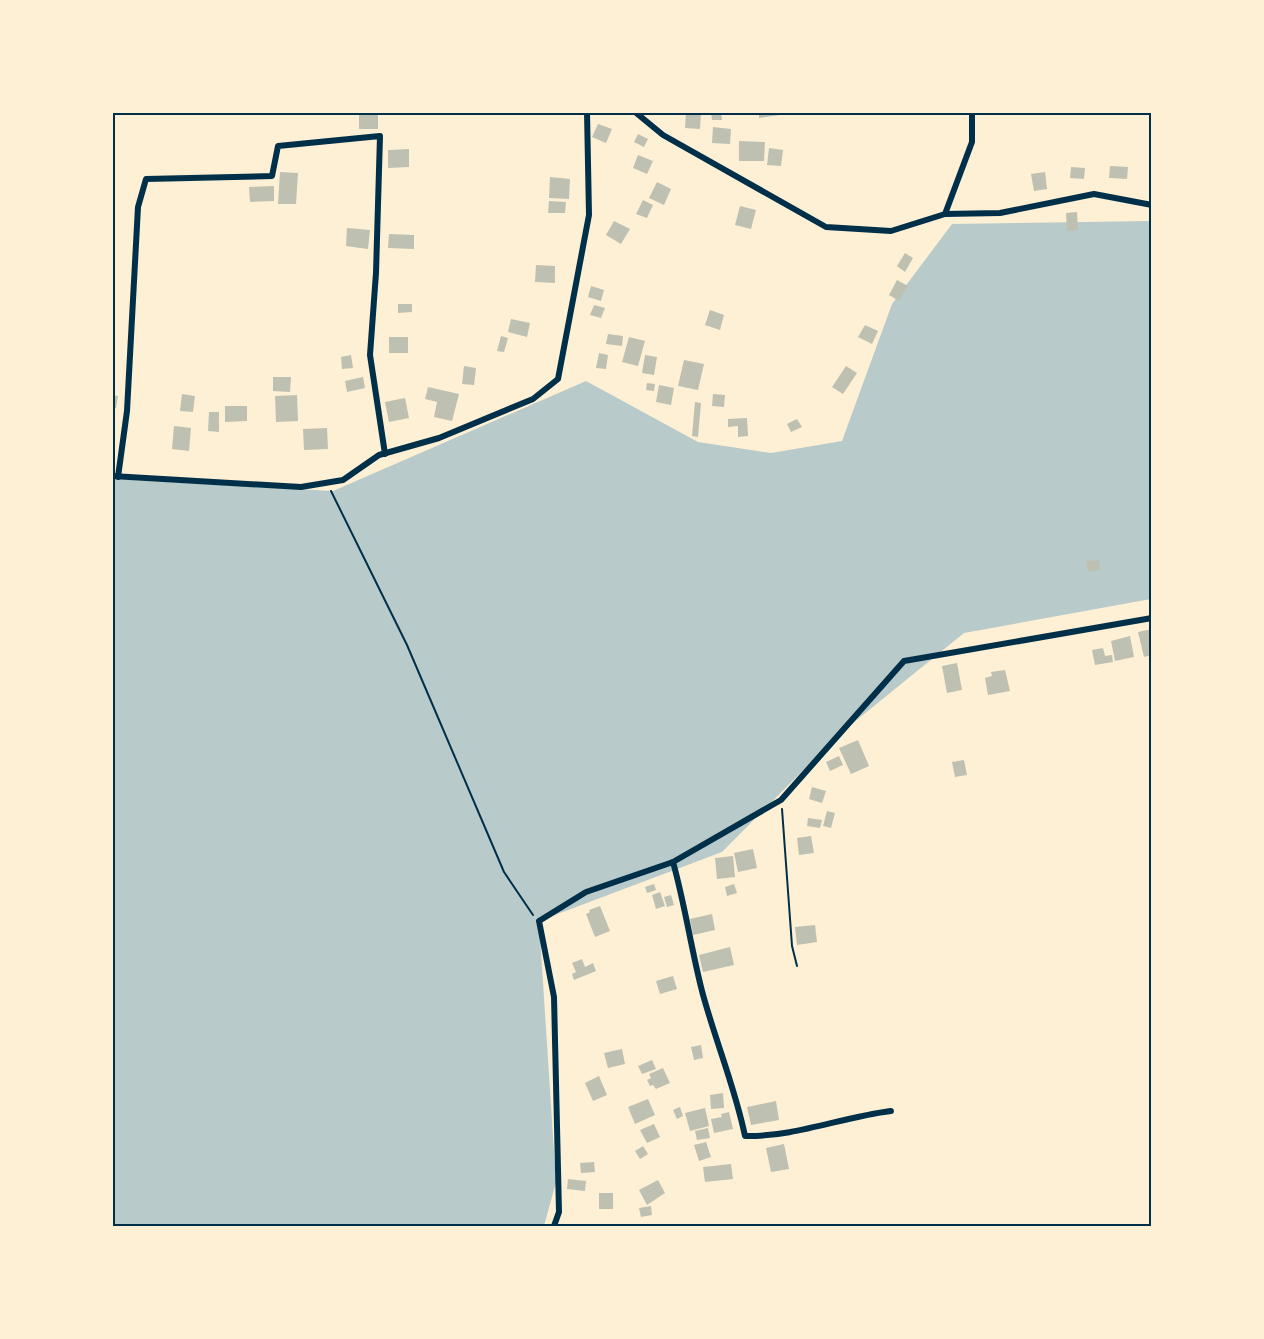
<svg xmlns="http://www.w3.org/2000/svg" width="1264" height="1339" viewBox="0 0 1264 1339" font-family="'IBM Plex Serif',serif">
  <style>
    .green { fill: #b9caca }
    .building { fill: #bec0b2 }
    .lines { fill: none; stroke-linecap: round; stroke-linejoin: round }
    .path { stroke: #003049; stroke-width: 2 }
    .minor { stroke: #003049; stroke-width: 6 }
    .neatline { fill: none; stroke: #003049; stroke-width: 2 }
  </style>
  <rect width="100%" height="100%" fill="#fdf0d5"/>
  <!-- green -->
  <polygon class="green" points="1151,221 1151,599 964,633 837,736 722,852 539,921 556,1182 544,1226 113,1226 112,479 333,491 586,381 698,442 771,453 842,441 892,304 952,224"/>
  <!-- building -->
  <g class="building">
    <rect x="359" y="112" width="19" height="17"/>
    <polygon points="686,112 701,113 700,129 685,128"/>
    <polygon points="711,112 721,112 722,120 712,120"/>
    <polygon points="759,112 780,112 780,115 759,118"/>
    <polygon points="598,124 612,129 606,143 592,137"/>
    <polygon points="713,127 731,129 730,144 712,143"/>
    <polygon points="638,134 648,139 644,147 634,142"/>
    <polygon points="739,141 765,142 764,161 739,161"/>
    <polygon points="769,148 783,150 781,166 767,165"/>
    <polygon points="409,149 409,167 388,168 388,150"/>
    <polygon points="638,155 653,161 647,174 633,168"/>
    <polygon points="1110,166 1128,167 1127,179 1109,178"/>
    <polygon points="1071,167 1085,168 1084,179 1070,178"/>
    <polygon points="280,172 298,173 296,204 278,204"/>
    <polygon points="1045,172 1047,189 1034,191 1031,174"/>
    <polygon points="550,177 570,179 569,199 549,198"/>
    <polygon points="657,182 671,189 664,205 649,198"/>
    <polygon points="274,186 274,201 250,202 249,187"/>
    <polygon points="643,200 653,205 647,218 636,214"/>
    <polygon points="549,201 566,202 565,213 548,213"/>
    <polygon points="740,206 756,210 751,229 735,225"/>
    <polygon points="1077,212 1078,230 1067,231 1066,213"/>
    <polygon points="614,221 630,229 621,244 606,235"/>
    <polygon points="347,228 370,230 368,249 346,246"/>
    <polygon points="389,234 414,235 414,249 388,248"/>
    <polygon points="905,253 913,258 905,272 897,266"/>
    <polygon points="536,265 555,266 555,283 535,282"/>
    <polygon points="897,280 908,286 899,301 889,295"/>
    <polygon points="591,286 604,290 601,301 588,297"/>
    <polygon points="398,304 412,304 412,312 398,313"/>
    <polygon points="594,305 605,308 601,318 590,315"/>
    <polygon points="710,310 724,315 720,330 705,325"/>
    <polygon points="511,319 530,323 527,337 508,332"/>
    <polygon points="865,325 878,331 872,344 858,337"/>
    <polygon points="608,334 623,336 622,346 606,344"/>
    <polygon points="501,336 508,338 504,352 497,351"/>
    <rect x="389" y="337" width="19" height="16"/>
    <polygon points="629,337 645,341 638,366 622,362"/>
    <polygon points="599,353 608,355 606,369 596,368"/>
    <polygon points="351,355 353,368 342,369 341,357"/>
    <polygon points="645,355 657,357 654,375 642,373"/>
    <polygon points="684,360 704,364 698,390 678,386"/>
    <polygon points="464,366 476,368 474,385 462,384"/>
    <polygon points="846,366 857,373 843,394 832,387"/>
    <polygon points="273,377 291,377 290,392 273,391"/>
    <polygon points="363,377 365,388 347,392 345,381"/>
    <polygon points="647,383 655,384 654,391 646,390"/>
    <polygon points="659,385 674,388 671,405 656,402"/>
    <polygon points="428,387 459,394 452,421 434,417 437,402 425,399"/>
    <polygon points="182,394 195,396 193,412 180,411"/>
    <polygon points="713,394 725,395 724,407 712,406"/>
    <polygon points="112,395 118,396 116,408 112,407"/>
    <polygon points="297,395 298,421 276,422 275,396"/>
    <polygon points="405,398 409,418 389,422 385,402"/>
    <polygon points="695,402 701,403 698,437 692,436"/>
    <polygon points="225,406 247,406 247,421 225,422"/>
    <polygon points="209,412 219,412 219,432 208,431"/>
    <polygon points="747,418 748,436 738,437 738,426 728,427 728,419"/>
    <polygon points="797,419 802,427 791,432 787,424"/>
    <polygon points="174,426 191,428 189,451 172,449"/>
    <polygon points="327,428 328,449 304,450 303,429"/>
    <polygon points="1099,560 1100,570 1088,572 1086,561"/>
    <polygon points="1152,629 1152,655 1144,657 1138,632"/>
    <polygon points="1130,636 1134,657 1115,661 1111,641"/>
    <polygon points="1103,648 1105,656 1112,655 1113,662 1095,665 1092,650"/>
    <polygon points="957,663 962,690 947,693 942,666"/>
    <polygon points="1005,670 1010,691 988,695 985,678 992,676 991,672"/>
    <polygon points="858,740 869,766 851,774 839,748"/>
    <polygon points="839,756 843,765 830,771 826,762"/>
    <polygon points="964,760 967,775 955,777 952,762"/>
    <polygon points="812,787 826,791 822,803 809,799"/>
    <polygon points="827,811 835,813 831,828 823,826"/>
    <polygon points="808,818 822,820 820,828 807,826"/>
    <polygon points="811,836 814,853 799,855 797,838"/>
    <polygon points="753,849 757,868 738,872 734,853"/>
    <polygon points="733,856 735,877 717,879 715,858"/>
    <polygon points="654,884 656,890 647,893 645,887"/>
    <polygon points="734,884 737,893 727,896 725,887"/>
    <polygon points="660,892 665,906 656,909 652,895"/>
    <polygon points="671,895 674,905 667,907 664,897"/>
    <polygon points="600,906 610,931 595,937 586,914 590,912 589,910"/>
    <polygon points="712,914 715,930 693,935 690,919"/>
    <polygon points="815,925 817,942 797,945 795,927"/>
    <polygon points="730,947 734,965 703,972 699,955"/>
    <polygon points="582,959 585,967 593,963 596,971 574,980 572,974 576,972 572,963"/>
    <polygon points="673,976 677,989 660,994 656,981"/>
    <polygon points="701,1045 703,1058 694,1060 691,1047"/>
    <polygon points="622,1049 625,1064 608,1068 604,1053"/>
    <polygon points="652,1060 656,1069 642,1074 638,1066"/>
    <polygon points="663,1068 670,1083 656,1089 653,1085 650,1086 647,1080 651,1078 649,1074"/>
    <polygon points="599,1076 607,1095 593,1101 585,1083"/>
    <polygon points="723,1093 724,1108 711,1109 710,1095"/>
    <polygon points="648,1099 655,1115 635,1124 628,1107"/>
    <polygon points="776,1101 779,1120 751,1125 747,1107"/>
    <polygon points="680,1107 683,1116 677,1119 673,1110"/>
    <polygon points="705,1108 709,1126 690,1131 685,1113"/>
    <polygon points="729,1112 733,1129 714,1133 711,1119 722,1117 721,1114"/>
    <polygon points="654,1124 660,1137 647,1143 640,1130"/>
    <polygon points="708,1128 710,1138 697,1140 695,1131"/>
    <polygon points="706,1142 711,1157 699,1161 694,1145"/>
    <polygon points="784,1144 789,1169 771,1172 766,1148"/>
    <polygon points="643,1146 648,1154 640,1159 635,1151"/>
    <polygon points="594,1162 595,1172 581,1173 580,1163"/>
    <polygon points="731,1164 733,1179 705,1182 703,1167"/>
    <polygon points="568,1179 586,1181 585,1191 567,1189"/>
    <polygon points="658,1180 665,1193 647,1205 639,1190"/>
    <rect x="599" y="1193" width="14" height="16"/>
    <polygon points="651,1206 652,1215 641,1217 639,1208"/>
  </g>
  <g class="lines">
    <!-- path -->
    <g class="path">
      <polyline points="331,491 407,645 504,872 533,915"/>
      <polyline points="782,809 792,946 797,966"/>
    </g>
    <!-- minor -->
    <g class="minor">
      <polyline points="635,112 663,135 826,227 891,231 945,214 1000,213 1094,194 1152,205"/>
      <polyline points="945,214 972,142 972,112"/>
      <polyline points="112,476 301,487 343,480 379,455 439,438 533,399 558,379 589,215 587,112"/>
      <polyline points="118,477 127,411 138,207 146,179 272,176 278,146 380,136 376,273 370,355 385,454"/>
      <path d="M673,862C685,905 691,948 702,991C715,1040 735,1087 745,1136C795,1137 842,1117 891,1111"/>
      <polyline points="554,1226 559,1212 554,997 539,921 586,892 673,862 781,800 904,661 1152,618"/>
    </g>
  </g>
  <!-- border -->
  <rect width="1264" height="1339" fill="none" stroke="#fdf0d5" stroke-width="228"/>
  <rect x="114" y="114" width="1036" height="1111" class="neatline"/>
</svg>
